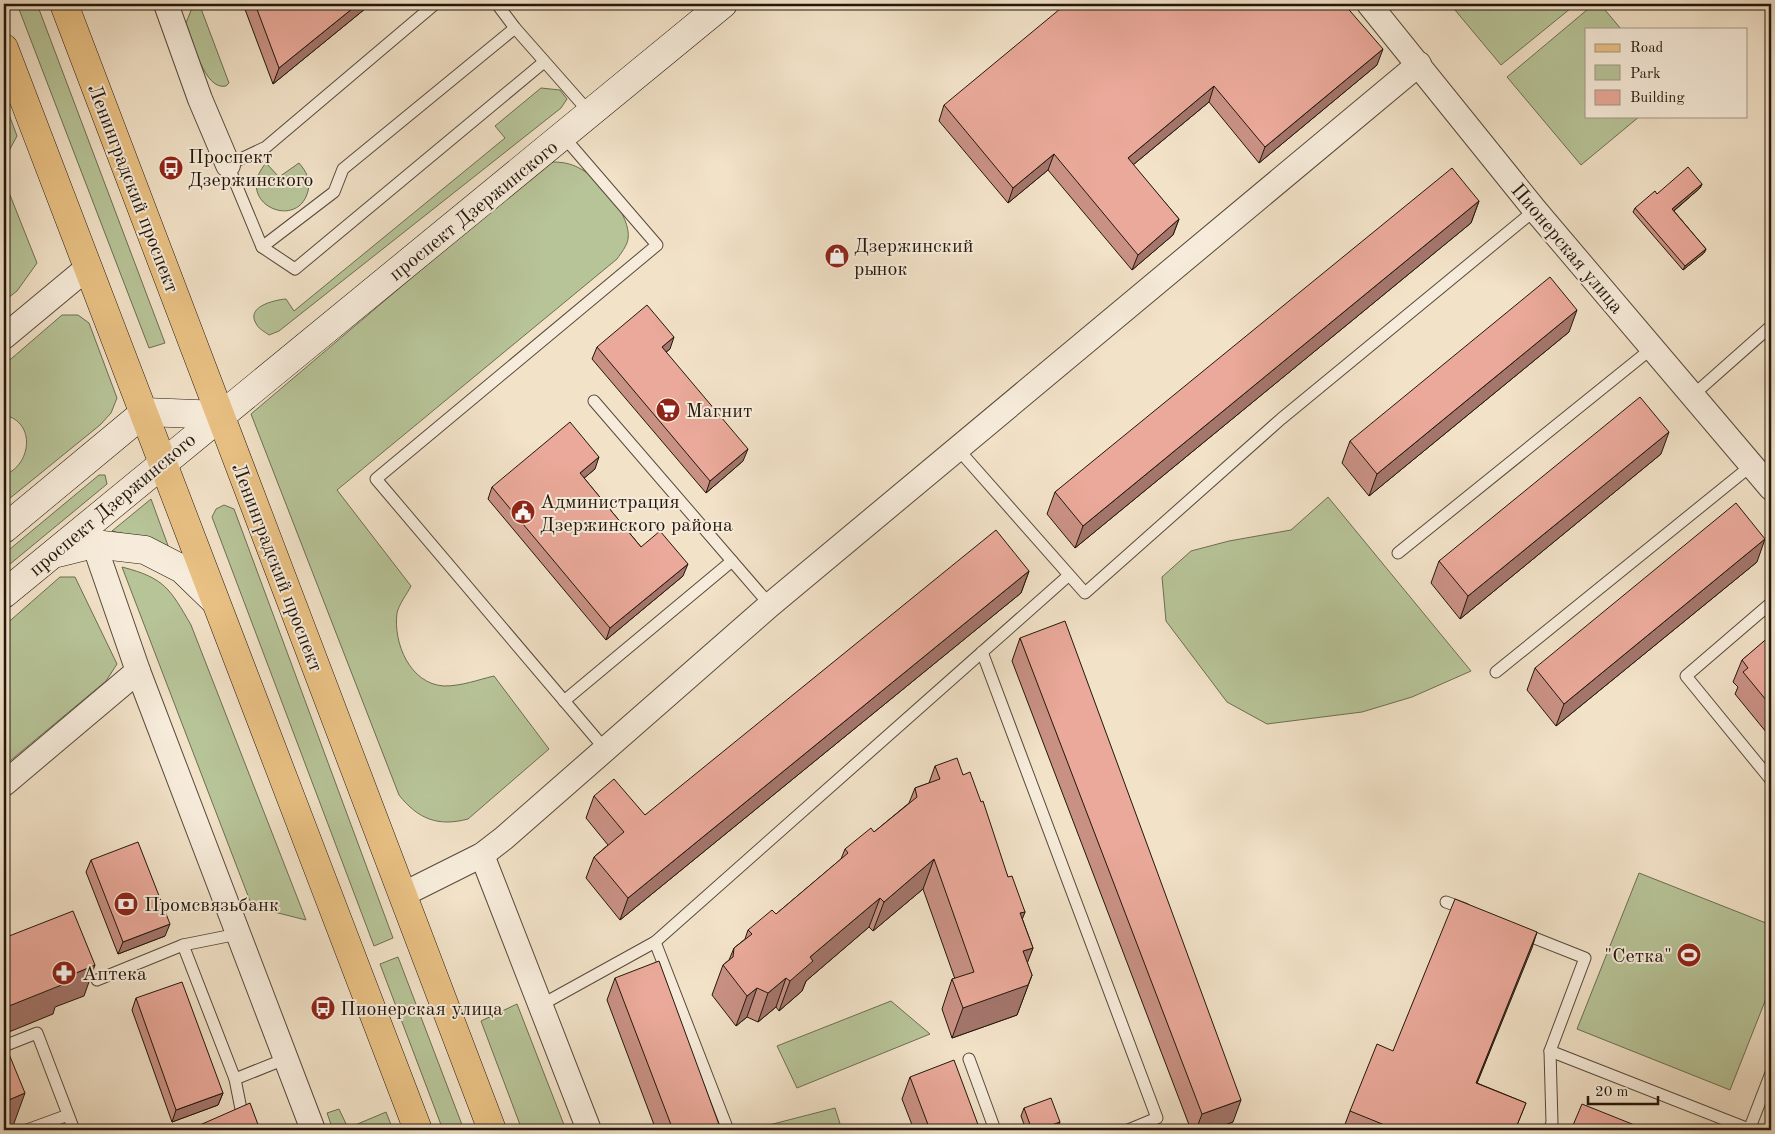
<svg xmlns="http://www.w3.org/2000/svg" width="1775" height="1134" viewBox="0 0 1775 1134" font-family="'Old Standard TT',serif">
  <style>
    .green { fill: #b7c498; stroke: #6c6e52 }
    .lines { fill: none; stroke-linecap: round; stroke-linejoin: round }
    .lane-casing { stroke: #564a3b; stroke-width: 13 }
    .street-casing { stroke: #564a3b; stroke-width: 26 }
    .secondary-casing { stroke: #22170c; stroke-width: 29 }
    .primary-casing { stroke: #22170c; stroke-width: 29 }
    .lane { stroke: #f7ecdb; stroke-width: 11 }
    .street { stroke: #f7ecdb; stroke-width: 24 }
    .secondary { stroke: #f7ecdb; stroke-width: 28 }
    .primary { stroke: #e9c184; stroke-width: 28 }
    .wall { fill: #c99184; stroke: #22170c }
    .shaded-wall { fill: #a4766c; stroke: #22170c }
    .building { fill: #eaa99a; stroke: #22170c }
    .labels { text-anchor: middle; stroke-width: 4; stroke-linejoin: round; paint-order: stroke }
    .poi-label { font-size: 20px; fill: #22170c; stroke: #f7ecdb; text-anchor: start }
    .street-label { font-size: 20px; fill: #22170c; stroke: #f7ecdb }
  </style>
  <rect width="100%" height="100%" fill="#f2e2c8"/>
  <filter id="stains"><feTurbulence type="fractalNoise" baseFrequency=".004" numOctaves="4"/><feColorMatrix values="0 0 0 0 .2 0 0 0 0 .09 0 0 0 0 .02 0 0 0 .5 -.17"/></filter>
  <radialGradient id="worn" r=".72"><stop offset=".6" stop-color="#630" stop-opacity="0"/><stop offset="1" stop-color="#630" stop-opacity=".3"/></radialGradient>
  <!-- green -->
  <g class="green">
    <polygon points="17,4 37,4 165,343 149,348"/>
    <polygon points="1450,4 1576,4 1501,65"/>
    <polygon points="1594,4 1600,4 1621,29 1586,29 1586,116 1640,116 1581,165 1507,77"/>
    <path d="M200,6L229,83L226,86C204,91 193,40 186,23L192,8Z"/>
    <path d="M541,88L560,90L567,99L561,108L279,331L269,335C265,332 259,329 257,325C244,307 274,300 286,299L294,311L505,138L495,126Z"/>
    <polygon points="4,101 17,136 4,160"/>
    <path d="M552,162C561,162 570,163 579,168C598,177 632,216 628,239C627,246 621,253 617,259L337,490L411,586C407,594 399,604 397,613C393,643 410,684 444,686C462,686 477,680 494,676L549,749L468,819C438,827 418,819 399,795L251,414L540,169Z"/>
    <path d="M266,163L279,177L299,163C306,171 311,180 308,191C298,232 232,203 266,163Z"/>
    <polygon points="4,180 37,263 17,291 4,301"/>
    <path d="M62,315H78L89,323L117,398L111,413L100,425L4,503V475C31,466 37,422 4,415V365Z"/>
    <polygon points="99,475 105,475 107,484 4,569 4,554"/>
    <polygon points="1328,497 1471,671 1412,697 1362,712 1267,724 1227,702 1166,621 1162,577 1191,551 1229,541 1291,530"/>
    <polygon points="151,499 170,551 138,537 112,531"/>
    <polygon points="224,505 234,509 393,938 374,946 212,517 216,509"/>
    <path d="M122,567C165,578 170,589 191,625L306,920L274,912L250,901Z"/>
    <polygon points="60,577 75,577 117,664 106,681 4,766 4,626"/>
    <polygon points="1639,873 1771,925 1771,986 1730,1090 1577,1029"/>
    <polygon points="398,957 464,1130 443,1130 380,964"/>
    <polygon points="891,1001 930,1034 797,1088 777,1046"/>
    <polygon points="517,1004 566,1130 522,1130 481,1021"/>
    <polygon points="835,1108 842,1130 771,1130 769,1125"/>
    <polygon points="339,1109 348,1128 386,1112 393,1130 333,1130 327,1113"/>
  </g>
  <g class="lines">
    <defs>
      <g id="lane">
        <polyline points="435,4 266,147 228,165 262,247 295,269 544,62"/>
        <polyline points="497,4 515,28 590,113"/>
        <polyline points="563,136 657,245 376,479 605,749"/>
        <polyline points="262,247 334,192 343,169 515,28"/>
        <polyline points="1692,396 1771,326"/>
        <polyline points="594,401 732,561"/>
        <polyline points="957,448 1085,593 1281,419 1535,210"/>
        <polyline points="1398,553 1651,349"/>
        <polyline points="1771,603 1686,676 1771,780"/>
        <polyline points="982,652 1157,1118 1128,1130"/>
        <polyline points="1496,672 1752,465"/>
        <polyline points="564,701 732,561 770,605"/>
        <polyline points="1446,902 1465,909"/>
        <polyline points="1522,933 1585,958 1550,1051 1749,1129"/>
        <polyline points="655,942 728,1130"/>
        <polyline points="183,945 238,934"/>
        <polyline points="97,980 183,945 235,1079"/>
        <polyline points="541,1005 655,942 1068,576"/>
        <polyline points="4,1046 37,1033 74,1130"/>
        <polyline points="969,1059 995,1130"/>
        <polyline points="27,1130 68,1115"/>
        <polyline points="216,1130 243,1119 235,1079 285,1059"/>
        <polyline points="1549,1130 1552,1123 1550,1051"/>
        <polyline points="1749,1130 1771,1073"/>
      </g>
      <g id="street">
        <polyline points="166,4 200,99 228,165"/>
        <polyline points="1369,4 1535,210 1771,488"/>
        <polyline points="4,337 87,268"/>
        <polyline points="94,544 138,671 313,1130"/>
        <polyline points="4,784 138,671"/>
        <polyline points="482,855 589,1130"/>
        <polyline points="402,895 482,855 504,838 770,605 1419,64"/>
      </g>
      <g id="secondary">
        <polyline points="4,529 145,412 221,415"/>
        <polyline points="58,553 94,544 145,550 182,569 215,601"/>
        <polyline points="4,594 723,4"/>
      </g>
      <g id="primary">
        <polyline points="64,4 492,1130"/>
        <polyline points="4,48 418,1130"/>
      </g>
    </defs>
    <!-- lane casing -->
    <use href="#lane" class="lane-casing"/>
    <!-- street casing -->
    <use href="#street" class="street-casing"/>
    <!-- secondary casing -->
    <use href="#secondary" class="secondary-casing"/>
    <!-- primary casing -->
    <use href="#primary" class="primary-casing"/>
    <!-- lane -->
    <use href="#lane" class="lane"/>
    <!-- street -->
    <use href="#street" class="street"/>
    <!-- secondary -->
    <use href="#secondary" class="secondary"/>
    <!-- primary -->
    <use href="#primary" class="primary"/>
  </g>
  <!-- wall -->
  <g class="wall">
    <polygon points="243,4 371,4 273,84"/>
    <polygon points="1377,65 1259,163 1209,102 1133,165 1179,219 1173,235 1132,270 1048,170 1008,203 939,121 944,105"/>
    <polygon points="1702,184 1700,188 1674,211 1706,249 1704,253 1683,270 1633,212 1635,208 1657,194"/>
    <polygon points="1479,201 1471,223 1075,548 1047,514 1055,492"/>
    <polygon points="1569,332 1369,496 1342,463 1350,441"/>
    <polygon points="597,347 670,349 666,352 743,461 706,493 592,359"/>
    <polygon points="1661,454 1460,619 1431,583 1439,561"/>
    <polygon points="595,469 584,478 641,547 683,576 606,640 488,499 492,487"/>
    <polygon points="1757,562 1556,726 1527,690 1535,668"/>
    <polygon points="1029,571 1021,593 620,920 586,878 594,857 608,845 586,818 594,796 645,815"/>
    <polygon points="1771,636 1771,738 1735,694 1738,687 1733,682 1742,660"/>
    <polygon points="1020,638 1233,1122 1211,1130 1191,1130 1012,661"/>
    <polygon points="935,766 963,775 1008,877 1025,912 1022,918 1033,948 1027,962 1032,975 1017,1015 952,1038 942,1009 952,979 955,979 923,889 873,931 869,927 806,981 802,991 779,1011 776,1007 758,1022 747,1017 736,1026 712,995 723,965 729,960 734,948 745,939 748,930 776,914 841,859 845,849 874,832 909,803 915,788 929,783"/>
    <polygon points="91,860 165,936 118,954 86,872"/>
    <polygon points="1537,932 1477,1083 1526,1103 1515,1130 1353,1130 1344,1127 1350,1111 1393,1051"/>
    <polygon points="615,978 721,1130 656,1130 607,1000"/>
    <polygon points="136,998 223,1093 218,1105 172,1122 132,1010"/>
    <polygon points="910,1077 980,1130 914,1130 902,1099"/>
    <polygon points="1024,1108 1057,1130 1026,1130 1021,1116"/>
  </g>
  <!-- shaded-wall -->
  <g class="shaded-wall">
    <polygon points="358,4 371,4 273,84 279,68"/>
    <polygon points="1383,49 1377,65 1259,163 1265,147"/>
    <polygon points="1214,86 1209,102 1122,174 1128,158"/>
    <polygon points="1054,154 1048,170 1008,203 1013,188"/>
    <polygon points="1702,184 1700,188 1671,213 1672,209"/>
    <polygon points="1479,201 1471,223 1075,548 1083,526"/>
    <polygon points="1179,219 1173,235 1132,270 1138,255"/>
    <polygon points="1706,249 1704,253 1683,270 1685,266"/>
    <polygon points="1577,310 1569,332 1369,496 1377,474"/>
    <polygon points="674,337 670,349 657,359 662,347"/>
    <polygon points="1669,432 1661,454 1460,619 1468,596"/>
    <polygon points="748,449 743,461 706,493 710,481"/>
    <polygon points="599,457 595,469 576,485 580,473"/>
    <polygon points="1765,539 1757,562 1556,726 1564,704"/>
    <polygon points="688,564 683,576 606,640 610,628"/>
    <polygon points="1029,571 1021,593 620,920 628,898"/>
    <polygon points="934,859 923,889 873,931 884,902"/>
    <polygon points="880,898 869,927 806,981 802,991 779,1011 790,981 810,957"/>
    <polygon points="1025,912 1014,941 1020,913"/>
    <polygon points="170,924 165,936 118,954 123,942"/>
    <polygon points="1537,932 1532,948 1471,1098 1476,1083"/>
    <polygon points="1033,948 1022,977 1023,951"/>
    <polygon points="95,965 84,996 55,1007 53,1014 4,1034 4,1008 62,979"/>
    <polygon points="1032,975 1017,1015 952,1038 963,1008"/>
    <polygon points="786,978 776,1007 758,1022 768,993"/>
    <polygon points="757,988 747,1017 736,1026 747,996"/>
    <polygon points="25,1093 13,1126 4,1130 4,1102"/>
    <polygon points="223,1093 218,1105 172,1122 176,1110"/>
    <polygon points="1241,1100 1233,1122 1211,1130 1196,1130 1202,1114"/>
    <polygon points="1060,1122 1057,1130 1038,1130"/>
  </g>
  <!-- building -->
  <g class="building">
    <polygon points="255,4 358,4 279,68"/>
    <polygon points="1066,4 1344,4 1383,49 1265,147 1214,86 1128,158 1179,219 1138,255 1054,154 1013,188 944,105"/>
    <polygon points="1688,167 1702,184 1672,209 1706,249 1685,266 1635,208 1655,191 1657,194"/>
    <polygon points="1452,168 1479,201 1083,526 1055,492"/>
    <polygon points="1550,277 1577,310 1377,474 1350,441"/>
    <polygon points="647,305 674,337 662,347 748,449 710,481 597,347"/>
    <polygon points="1640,397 1669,432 1468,596 1439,561"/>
    <polygon points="570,422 599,457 580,473 641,547 660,531 688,564 610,628 492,487"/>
    <polygon points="1736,503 1765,539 1564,704 1535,668"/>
    <polygon points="996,530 1029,571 628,898 594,857 624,832 594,796 614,779 645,815"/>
    <polygon points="1065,621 1241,1100 1202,1114 1020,638"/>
    <polygon points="1771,635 1771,706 1743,672 1748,668 1742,660"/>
    <polygon points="957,758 963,775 970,772 981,802 983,801 1008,877 1012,876 1025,912 1020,913 1033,948 1023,951 1032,975 1028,985 963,1008 952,979 974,972 934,859 884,902 880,898 810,957 813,961 790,981 786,978 768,993 757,988 747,996 723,965 733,957 734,948 752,934 748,930 772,910 776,914 848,853 845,849 871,828 874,832 917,797 915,788 940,779 935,766"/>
    <polygon points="138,842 170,924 123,942 91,860"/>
    <polygon points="1455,899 1537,932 1476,1083 1526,1103 1515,1130 1397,1130 1350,1111 1377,1044 1393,1051"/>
    <polygon points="73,911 95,965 62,979 64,984 4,1008 4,938"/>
    <polygon points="659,961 721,1130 673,1130 615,978"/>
    <polygon points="182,982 223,1093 176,1110 136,998"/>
    <polygon points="4,1042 25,1093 4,1102"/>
    <polygon points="954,1060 980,1130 930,1130 910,1077"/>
    <polygon points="1051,1098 1060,1122 1038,1130 1032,1130 1024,1108"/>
    <polygon points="250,1103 260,1130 194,1130 193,1128"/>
    <polygon points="1582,1104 1637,1126 1635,1130 1571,1130"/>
    <polygon points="1771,1124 1771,1130 1769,1130"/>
  </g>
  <!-- icons -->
  <defs>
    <symbol id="bus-disc" viewBox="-11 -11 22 22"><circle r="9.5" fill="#8f2418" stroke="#f7ecdb"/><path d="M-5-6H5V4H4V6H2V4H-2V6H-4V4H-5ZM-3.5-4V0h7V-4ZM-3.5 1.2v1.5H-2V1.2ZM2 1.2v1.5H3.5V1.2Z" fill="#fff"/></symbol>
    <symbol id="shop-disc" viewBox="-11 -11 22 22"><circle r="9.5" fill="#8f2418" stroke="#f7ecdb"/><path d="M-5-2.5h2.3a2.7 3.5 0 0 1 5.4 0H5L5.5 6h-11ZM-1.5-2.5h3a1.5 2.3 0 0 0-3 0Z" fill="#fff"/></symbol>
    <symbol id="supermarket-disc" viewBox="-11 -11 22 22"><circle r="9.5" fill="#8f2418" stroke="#f7ecdb"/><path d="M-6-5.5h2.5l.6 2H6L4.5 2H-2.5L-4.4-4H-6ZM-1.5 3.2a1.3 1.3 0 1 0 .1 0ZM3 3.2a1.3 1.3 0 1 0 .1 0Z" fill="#fff"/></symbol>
    <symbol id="civic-disc" viewBox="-11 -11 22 22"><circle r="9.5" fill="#8f2418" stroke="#f7ecdb"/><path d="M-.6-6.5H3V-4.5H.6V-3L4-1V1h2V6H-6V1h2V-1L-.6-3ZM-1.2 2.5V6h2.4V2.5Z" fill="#fff"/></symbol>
    <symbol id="bank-disc" viewBox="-11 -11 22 22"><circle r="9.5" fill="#8f2418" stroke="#f7ecdb"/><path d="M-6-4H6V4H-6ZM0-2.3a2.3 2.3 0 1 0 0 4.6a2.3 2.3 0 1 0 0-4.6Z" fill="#fff"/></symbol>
    <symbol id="stadium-disc" viewBox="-11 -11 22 22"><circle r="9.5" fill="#8f2418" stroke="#f7ecdb"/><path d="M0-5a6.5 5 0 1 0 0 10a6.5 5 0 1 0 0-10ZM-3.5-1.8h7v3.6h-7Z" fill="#fff"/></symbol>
    <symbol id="pharmacy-disc" viewBox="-11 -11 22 22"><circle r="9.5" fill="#8f2418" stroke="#f7ecdb"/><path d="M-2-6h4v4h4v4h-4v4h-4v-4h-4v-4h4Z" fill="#fff"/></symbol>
  </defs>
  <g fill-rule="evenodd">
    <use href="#bus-disc" x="157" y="154" width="28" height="28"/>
    <use href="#shop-disc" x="823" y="242" width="28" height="28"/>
    <use href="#supermarket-disc" x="654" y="396" width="28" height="28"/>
    <use href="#civic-disc" x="509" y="498" width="28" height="28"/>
    <use href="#bank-disc" x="112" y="890" width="28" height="28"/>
    <use href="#stadium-disc" x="1675" y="941" width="28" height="28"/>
    <use href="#pharmacy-disc" x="50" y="959" width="28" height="28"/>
    <use href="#bus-disc" x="309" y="994" width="28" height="28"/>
  </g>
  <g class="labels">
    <!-- poi labels -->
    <g class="poi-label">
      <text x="188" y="163">Проспект<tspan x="188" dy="23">Дзержинского</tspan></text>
      <text x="854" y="252">Дзержинский<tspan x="854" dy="23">рынок</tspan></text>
      <text x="686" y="417">Магнит</text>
      <text x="540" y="508">Администрация<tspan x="540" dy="23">Дзержинского района</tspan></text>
      <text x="144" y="911">Промсвязьбанк</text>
      <text x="1672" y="962" text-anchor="end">"Сетка"</text>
      <text x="82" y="980">Аптека</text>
      <text x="340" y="1015">Пионерская улица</text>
    </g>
    <!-- street labels -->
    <g class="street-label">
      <text transform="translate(134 188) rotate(69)" y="7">Ленинградский проспект</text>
      <text transform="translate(473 210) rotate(-39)" y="7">проспект Дзержинского</text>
      <text transform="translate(1568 248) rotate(50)" y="7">Пионерская улица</text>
      <text transform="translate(112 504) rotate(-40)" y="7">проспект Дзержинского</text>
      <text transform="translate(278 567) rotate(69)" y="7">Ленинградский проспект</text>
    </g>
  </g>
  <!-- margin -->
  <rect width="1775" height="1134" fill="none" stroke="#f2e2c8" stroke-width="20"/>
  <rect x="5" y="5" width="1765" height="1124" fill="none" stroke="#22170c" stroke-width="2.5"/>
  <rect x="10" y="10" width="1755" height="1114" fill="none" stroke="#22170c"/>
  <!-- legend -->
  <rect x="1585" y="28" width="162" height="90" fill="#f7ecdb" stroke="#a29788"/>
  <rect x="1595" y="44" width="25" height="8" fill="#e9c184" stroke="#a29788"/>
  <text x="1630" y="52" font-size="15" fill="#22170c">Road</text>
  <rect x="1595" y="65" width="25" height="15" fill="#b7c498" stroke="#a29788"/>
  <text x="1630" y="78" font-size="15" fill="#22170c">Park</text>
  <rect x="1595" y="90" width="25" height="15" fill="#eaa99a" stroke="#a29788"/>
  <text x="1630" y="102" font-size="15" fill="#22170c">Building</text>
  <!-- scale -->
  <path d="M1588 1096v8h70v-8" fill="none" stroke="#22170c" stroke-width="2.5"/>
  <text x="1595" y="1096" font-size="15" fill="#22170c" stroke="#f7ecdb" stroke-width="4" paint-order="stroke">20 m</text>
  <rect width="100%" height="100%" filter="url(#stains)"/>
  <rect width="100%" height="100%" fill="url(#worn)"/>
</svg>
